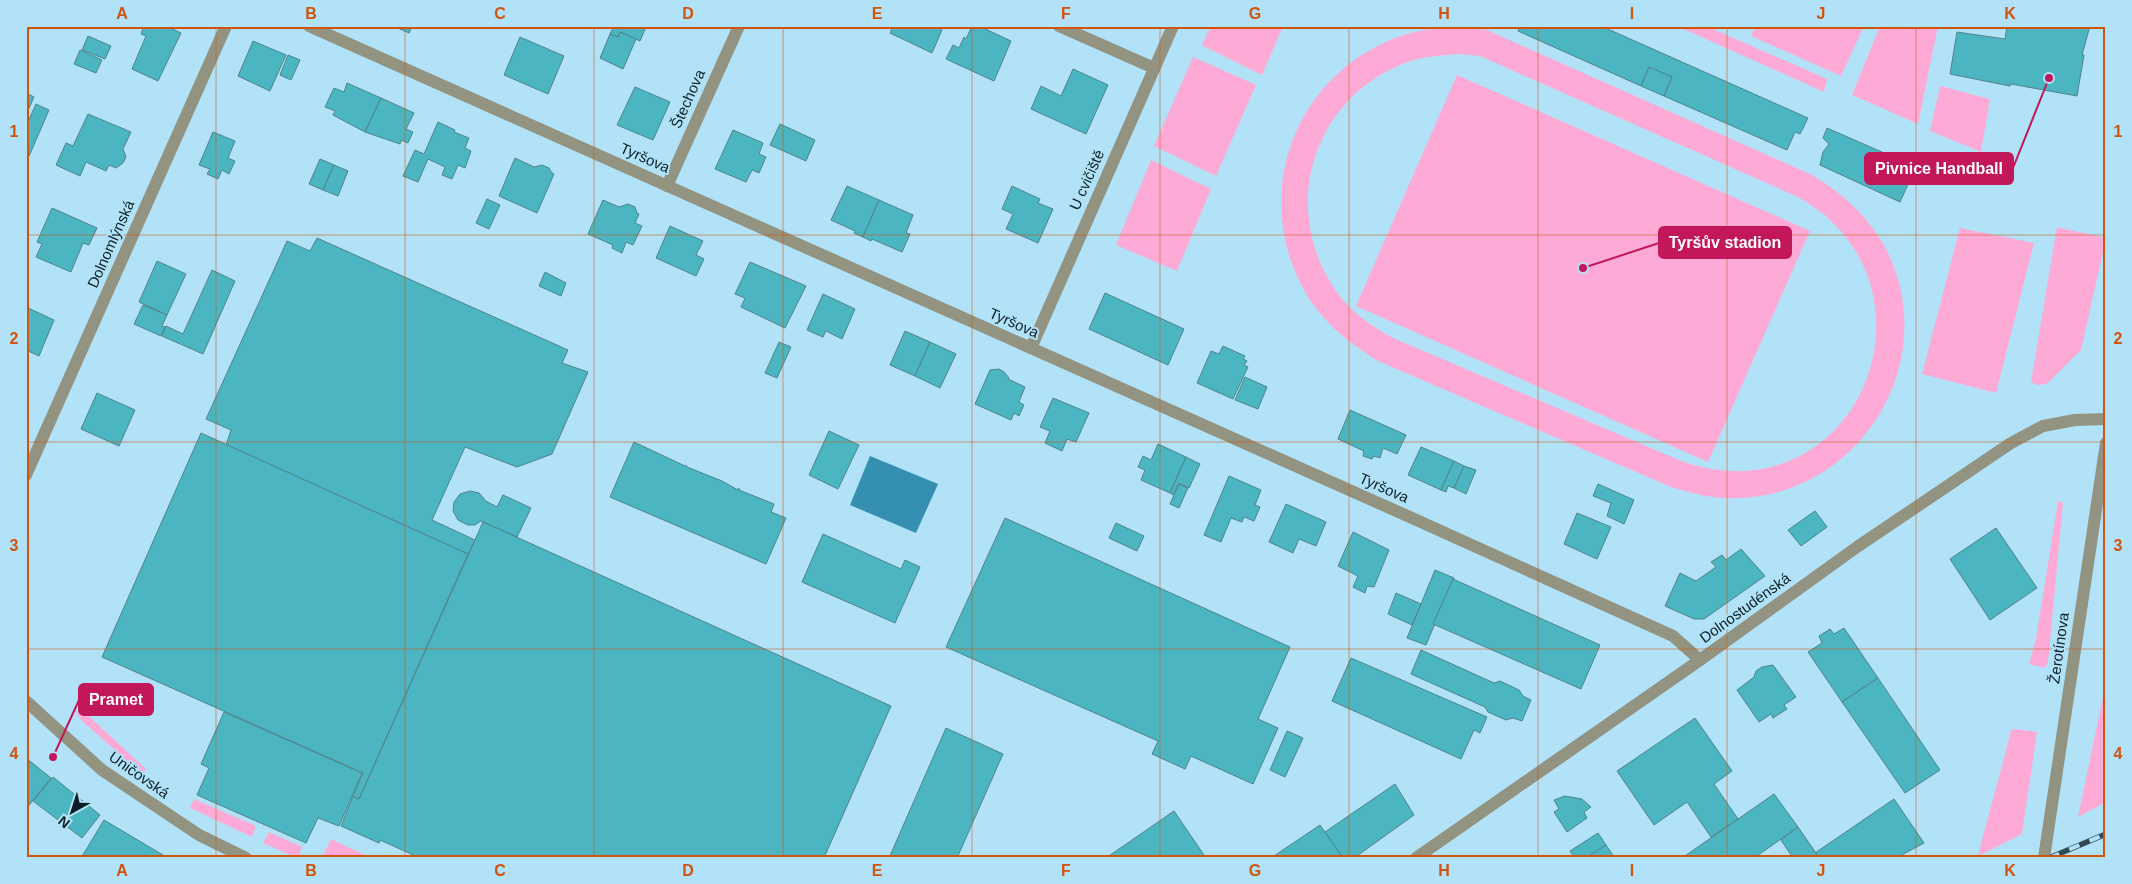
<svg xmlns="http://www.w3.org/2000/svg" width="2132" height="884" viewBox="0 0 2132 884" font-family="Helvetica,sans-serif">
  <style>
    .green { fill: #fdabd6; fill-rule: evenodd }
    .water { fill: #358fb1 }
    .building { fill: #4bb5c2; stroke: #4e848b }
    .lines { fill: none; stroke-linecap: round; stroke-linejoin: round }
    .minor { stroke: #939381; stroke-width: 12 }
    .tertiary { stroke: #939381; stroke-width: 12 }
    .rail-casing { stroke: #304953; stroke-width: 5.5 }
    .rail { stroke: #b1e2f7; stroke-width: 4; stroke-dasharray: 11; stroke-linecap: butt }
    .grid { fill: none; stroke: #d2530e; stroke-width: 1; stroke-opacity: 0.55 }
    .labels { text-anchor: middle; stroke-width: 4; stroke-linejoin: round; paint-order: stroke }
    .street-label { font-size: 15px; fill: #0b1e25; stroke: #b1e2f7 }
    .leader { fill: none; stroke: #c2185b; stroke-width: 2 }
    .callout-dot { fill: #c2185b; stroke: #b1e2f7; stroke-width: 2 }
    .callout { fill: #c2185b; stroke: #c2185b; stroke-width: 2 }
    .callout-label { font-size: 16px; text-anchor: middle; font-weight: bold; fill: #fff }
    .neatline { fill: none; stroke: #d2530e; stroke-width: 2 }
    .grid-label { font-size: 16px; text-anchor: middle; font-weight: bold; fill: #d2530e }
  </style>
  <rect width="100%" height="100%" fill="#b1e2f7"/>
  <!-- green -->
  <g class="green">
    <polygon points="1211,26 1283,26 1262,75 1202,45"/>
    <polygon points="1677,26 1716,26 1715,30 1827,79 1824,92"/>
    <polygon points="1755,26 1864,26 1841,76 1751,36"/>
    <polygon points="1880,26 1938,26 1918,124 1852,95"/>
    <path d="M1460,27L1487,30L1810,174C1841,192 1867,215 1885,247C1946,364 1855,505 1723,498C1705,497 1688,492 1671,487L1378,361C1354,346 1332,330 1315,307C1244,208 1290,70 1407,34C1424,29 1442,28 1460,27ZM1459,54L1480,56L1798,197C1811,205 1824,213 1834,224C1920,309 1867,464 1744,471C1722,472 1701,468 1681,461L1391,337C1370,325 1350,311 1336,291C1277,206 1315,91 1414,60C1429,56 1444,55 1459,54Z"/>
    <polygon points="1193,57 1256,85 1216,176 1154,146"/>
    <polygon points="1457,75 1810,231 1708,462 1356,306"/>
    <polygon points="1940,86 1990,99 1981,152 1930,131"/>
    <polygon points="1151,160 1211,189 1177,271 1116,245"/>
    <polygon points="2057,227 2106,238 2081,350 2047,384 2037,385 2031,382"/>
    <polygon points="1960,228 2034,243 1996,393 1922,374"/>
    <polygon points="2058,501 2063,503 2048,662 2045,668 2029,664 2036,639"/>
    <polygon points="2106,682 2106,802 2078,817"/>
    <polygon points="81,709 146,769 144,772 135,768 81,720 77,713"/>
    <path d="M2015,729L2037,732L2022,834L1978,856C1988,814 2001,773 2011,730Z"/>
    <polygon points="194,799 256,826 252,837 190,808"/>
    <polygon points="269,832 302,847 298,858 263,843"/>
    <polygon points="331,839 371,858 322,858"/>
  </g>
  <!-- water -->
  <polygon class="water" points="870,456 938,484 916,533 850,505"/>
  <!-- building -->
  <g class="building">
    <polygon points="144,26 166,26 181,33 158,81 132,69 146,36 141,34"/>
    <polygon points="393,26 412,26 409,33"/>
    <polygon points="614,26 644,26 646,27 640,41 620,32 618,37 610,34"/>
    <polygon points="893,26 935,26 942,30 932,53 890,33"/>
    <polygon points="972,26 979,26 1011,41 994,81 946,59 953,45 959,48 964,37 966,39"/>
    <polygon points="1520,26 1601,26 1808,118 1800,134 1795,132 1787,150 1664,96 1672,77 1649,67 1641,86 1518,31"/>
    <polygon points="2007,26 2090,26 2082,55 2084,55 2077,96 2011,84 2010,86 1950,74 1957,32 2005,39"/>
    <polygon points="620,32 636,39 623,69 600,58 610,34 618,37"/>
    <polygon points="88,36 111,46 105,59 82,50"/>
    <polygon points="520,37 564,56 548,94 504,75"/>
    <polygon points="253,41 286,55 270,91 238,76"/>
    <polygon points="80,50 102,60 96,73 74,64"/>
    <polygon points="288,55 300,60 291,80 280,75"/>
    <polygon points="1649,67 1672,77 1664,96 1641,86"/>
    <polygon points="1073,69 1108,85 1086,134 1031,109 1041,86 1061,96"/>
    <polygon points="347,83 381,98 365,132 333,115 335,111 325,107 334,88 344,92"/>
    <polygon points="635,87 670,102 653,140 617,125"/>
    <polygon points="26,93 34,97 26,115"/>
    <polygon points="381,98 414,113 406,129 413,132 408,143 401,140 400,144 365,132"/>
    <polygon points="36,104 49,110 26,163 26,126"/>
    <polygon points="88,114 131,132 123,149 126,157 123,163 116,168 109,165 106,171 86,162 80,176 56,165 66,143 73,146"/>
    <polygon points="438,122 455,130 454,132 469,138 465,148 471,151 465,168 458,165 452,179 442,175 445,167 428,159 418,182 403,176 415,150 424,154"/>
    <polygon points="780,124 815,140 806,161 770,145"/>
    <polygon points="1827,128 1916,167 1900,202 1820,165 1823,152 1829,144 1823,138"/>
    <polygon points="733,130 763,143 759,154 766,157 759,173 752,170 746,182 715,169"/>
    <polygon points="213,132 235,141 228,158 235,161 229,174 222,170 218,179 207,174 210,169 199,165"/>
    <polygon points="515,158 534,167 542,165 549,168 551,172 554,174 537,213 499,196"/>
    <polygon points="320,159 334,165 323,190 309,184"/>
    <polygon points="334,165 348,171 338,196 323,190"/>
    <polygon points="847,186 879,200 863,237 854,233 855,231 831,220"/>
    <polygon points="1012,186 1040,199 1038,203 1053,209 1038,243 1006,229 1013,214 1002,209"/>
    <polygon points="487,199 500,205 489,229 476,223"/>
    <polygon points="603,200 619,207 628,204 635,207 637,213 639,214 635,223 642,226 633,245 626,242 622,253 612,248 613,245 588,234"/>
    <polygon points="879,200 913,215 906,233 910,234 902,252 872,239 871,241 863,237"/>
    <polygon points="52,208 97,228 89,245 83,243 71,272 36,257 42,244 37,242"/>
    <polygon points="670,226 703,241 696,255 704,259 696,276 656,258"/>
    <polygon points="317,238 568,350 562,363 588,372 552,454 517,467 465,447 432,520 475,540 468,554 226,445 231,430 206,419 287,241 310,251"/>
    <polygon points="157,261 186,274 167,315 139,302"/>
    <polygon points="750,262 806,286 785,328 741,307 745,298 735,294"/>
    <polygon points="212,270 235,281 203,354 162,336 166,326 183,334"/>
    <polygon points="545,272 566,283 561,296 539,286"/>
    <polygon points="1105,293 1184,329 1168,365 1089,329"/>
    <polygon points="823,294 855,309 842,339 826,331 823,337 807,330"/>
    <polygon points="143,305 167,315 162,326 165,327 161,336 134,324"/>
    <polygon points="26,307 54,320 39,356 26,350"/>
    <polygon points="905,331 930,342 915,376 890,365"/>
    <polygon points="779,342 791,347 777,378 765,373"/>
    <polygon points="930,342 956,354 940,388 915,376"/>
    <polygon points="1223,346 1245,356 1243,359 1247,361 1244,365 1248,367 1233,399 1197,383 1211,351 1219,354"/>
    <polygon points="999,369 1004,372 1009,378 1008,379 1025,387 1019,402 1024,405 1019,416 1014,413 1011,420 975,404 990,370"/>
    <polygon points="1245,377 1267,387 1258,409 1235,400"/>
    <polygon points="97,393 135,410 119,446 81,429"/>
    <polygon points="1053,398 1089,413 1076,442 1067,439 1062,451 1045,443 1050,431 1040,427"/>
    <polygon points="1350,410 1406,435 1397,454 1383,448 1380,458 1374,456 1372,459 1363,456 1364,451 1338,439"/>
    <polygon points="829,431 859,445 838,489 809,475"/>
    <polygon points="201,433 468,554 359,799 353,796 363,773 102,657"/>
    <polygon points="634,442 685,466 686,465 687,467 722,481 738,490 739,488 739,490 774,504 771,512 786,518 766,564 610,497"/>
    <polygon points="1158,444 1186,457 1170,493 1141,480 1145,470 1138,467 1143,456 1151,460"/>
    <polygon points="1421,447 1454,461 1441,490 1408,475"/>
    <polygon points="1186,457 1200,464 1189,488 1179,483 1173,495 1170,493"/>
    <polygon points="1454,461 1464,466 1454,488 1448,486 1446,492 1441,490"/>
    <polygon points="1464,466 1476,470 1466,494 1454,488"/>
    <polygon points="1229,476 1261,490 1255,505 1260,507 1254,521 1244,517 1242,522 1231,518 1221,542 1204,535"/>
    <polygon points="1179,484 1188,488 1179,508 1170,504"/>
    <polygon points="1598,484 1634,500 1624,524 1607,516 1611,503 1593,496"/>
    <polygon points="470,491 479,493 486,501 497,507 503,495 531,508 517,537 481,521 475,525 468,525 458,520 453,511 454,502 460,494"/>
    <polygon points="1286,504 1326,522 1316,546 1299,539 1293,553 1269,542"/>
    <polygon points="1815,511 1827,527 1801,546 1788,530"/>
    <polygon points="1577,513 1611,527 1597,559 1564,544"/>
    <polygon points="1005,518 1290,647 1258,719 1278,728 1253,784 1191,756 1185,769 1152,754 1158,741 946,647"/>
    <polygon points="483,522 891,706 824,858 420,858 380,840 379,843 341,826 353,796 359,799"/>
    <polygon points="1116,523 1144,536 1137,551 1109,538"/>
    <polygon points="1996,528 2037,588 1990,620 1950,559"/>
    <polygon points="1353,532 1389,550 1374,587 1367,586 1365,593 1353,587 1358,576 1338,566"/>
    <polygon points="823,534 901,569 905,560 920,567 895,623 802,582"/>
    <polygon points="1741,549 1765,576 1704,619 1694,619 1665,606 1680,573 1696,581 1716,567 1711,562 1722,555 1726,560"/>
    <polygon points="1435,570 1454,578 1426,645 1407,638"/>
    <polygon points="1453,579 1600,645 1581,689 1433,624"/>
    <polygon points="1396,593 1421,604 1412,625 1388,614"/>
    <polygon points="1844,628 1878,678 1842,702 1808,652 1822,643 1819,636 1830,629 1834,634"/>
    <polygon points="1421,650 1494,683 1500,681 1519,690 1523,696 1531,700 1522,721 1513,718 1506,720 1488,712 1485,707 1411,674"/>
    <polygon points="1351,658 1487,717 1480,733 1474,730 1461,759 1332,701"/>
    <polygon points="1773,665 1796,697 1784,705 1787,709 1773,718 1771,714 1759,722 1737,690 1754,677 1756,671 1762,667"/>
    <polygon points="1878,678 1940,770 1905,793 1842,702"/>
    <polygon points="224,712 362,773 339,826 318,818 306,843 197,795 209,768 201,764"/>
    <polygon points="1695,718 1732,771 1714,784 1738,819 1711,837 1687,802 1654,825 1617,771"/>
    <polygon points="946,728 1003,754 957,858 889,858"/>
    <polygon points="1287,731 1303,738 1285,777 1270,770"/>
    <polygon points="26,758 51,778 26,809"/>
    <polygon points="53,777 100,815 82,838 33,801"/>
    <polygon points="1395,784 1414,815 1354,858 1343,858 1325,832"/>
    <polygon points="1774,794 1798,827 1754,858 1682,858"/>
    <polygon points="1565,796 1582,799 1591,807 1584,812 1587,818 1567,832 1554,812 1559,809 1554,800"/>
    <polygon points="1894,799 1924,843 1896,858 1818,858 1815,853"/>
    <polygon points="1174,811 1206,858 1106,858"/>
    <polygon points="104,820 168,858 81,858"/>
    <polygon points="1320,825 1343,858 1271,858"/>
    <polygon points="1798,827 1816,853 1818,858 1793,858 1781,840"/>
    <polygon points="1598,833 1606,845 1586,858 1575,858 1570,851"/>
    <polygon points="1606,845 1614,857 1586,858"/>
  </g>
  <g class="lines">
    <!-- minor -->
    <g class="minor">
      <polyline points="309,26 1412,518 1673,636 1700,660"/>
      <polyline points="1059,26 1154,68"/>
      <polyline points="667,186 739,26"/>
      <polyline points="1031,348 1173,26"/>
      <polyline points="26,475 226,26"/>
      <polyline points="26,701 102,770 199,835 246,858"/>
      <polyline points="1416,858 1700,660 1857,547 2011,443 2043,426 2075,420 2106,419"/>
    </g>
    <!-- tertiary -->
    <polyline class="tertiary" points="2044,858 2106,443"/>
    <defs>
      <polyline id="rail" points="2049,858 2106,834"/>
    </defs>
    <!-- rail casing -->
    <use href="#rail" class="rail-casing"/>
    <!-- rail -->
    <use href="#rail" class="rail"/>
  </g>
  <!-- grid -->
  <path class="grid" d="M216,26V858M405,26V858M594,26V858M783,26V858M972,26V858M1160,26V858M1349,26V858M1538,26V858M1727,26V858M1916,26V858M26,235H2106M26,442H2106M26,649H2106"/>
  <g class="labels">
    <!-- street labels -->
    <g class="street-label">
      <text transform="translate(688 99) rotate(-66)" y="5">Štechova</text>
      <text transform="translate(645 158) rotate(24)" y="5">Tyršova</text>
      <text transform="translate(1087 180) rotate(-66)" y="5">U cvičiště</text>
      <text transform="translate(111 244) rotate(-66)" y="5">Dolnomlýnská</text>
      <text transform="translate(1014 323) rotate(24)" y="5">Tyršova</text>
      <text transform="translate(1384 488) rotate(24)" y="5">Tyršova</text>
      <text transform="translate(1745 608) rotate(-36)" y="5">Dolnostudénská</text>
      <text transform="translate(2059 648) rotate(-82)" y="5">Žerotínova</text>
      <text transform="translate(139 775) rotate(35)" y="5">Uničovská</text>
    </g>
  </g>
  <!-- callouts -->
  <path class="leader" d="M2049 78L2013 168M1583 268L1659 243M53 757L79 700"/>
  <g class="callout-dot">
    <circle cx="2049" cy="78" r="5"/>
    <circle cx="1583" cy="268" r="5"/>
    <circle cx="53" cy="757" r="5"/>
  </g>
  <g class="callout">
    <rect x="1865" y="153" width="148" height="31" rx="5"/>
    <rect x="1659" y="227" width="132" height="31" rx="5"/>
    <rect x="79" y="684" width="74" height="31" rx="5"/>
  </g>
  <g class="callout-label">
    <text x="1939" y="174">Pivnice Handball</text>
    <text x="1725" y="248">Tyršův stadion</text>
    <text x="116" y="705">Pramet</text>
  </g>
  <!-- border -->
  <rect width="2132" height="884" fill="none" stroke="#b1e2f7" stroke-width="55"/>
  <!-- north arrow -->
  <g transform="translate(72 812) rotate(219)" stroke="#b1e2f7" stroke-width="4" paint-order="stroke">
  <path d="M0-4L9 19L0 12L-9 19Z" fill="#0b1e25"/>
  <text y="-8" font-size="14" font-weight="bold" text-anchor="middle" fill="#0b1e25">N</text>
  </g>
  <rect x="28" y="28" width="2076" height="828" class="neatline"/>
  <g class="grid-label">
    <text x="122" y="19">A</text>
    <text x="311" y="19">B</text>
    <text x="500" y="19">C</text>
    <text x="688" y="19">D</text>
    <text x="877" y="19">E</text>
    <text x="1066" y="19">F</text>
    <text x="1255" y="19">G</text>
    <text x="1444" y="19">H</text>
    <text x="1632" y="19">I</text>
    <text x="1821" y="19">J</text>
    <text x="2010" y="19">K</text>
    <text x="14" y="137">1</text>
    <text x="2118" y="137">1</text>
    <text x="14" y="344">2</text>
    <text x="2118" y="344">2</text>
    <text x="14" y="551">3</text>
    <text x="2118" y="551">3</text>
    <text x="14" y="759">4</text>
    <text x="2118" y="759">4</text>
    <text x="122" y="876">A</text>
    <text x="311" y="876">B</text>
    <text x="500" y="876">C</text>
    <text x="688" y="876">D</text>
    <text x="877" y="876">E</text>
    <text x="1066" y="876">F</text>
    <text x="1255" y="876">G</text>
    <text x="1444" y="876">H</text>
    <text x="1632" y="876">I</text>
    <text x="1821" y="876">J</text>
    <text x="2010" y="876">K</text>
  </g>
</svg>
